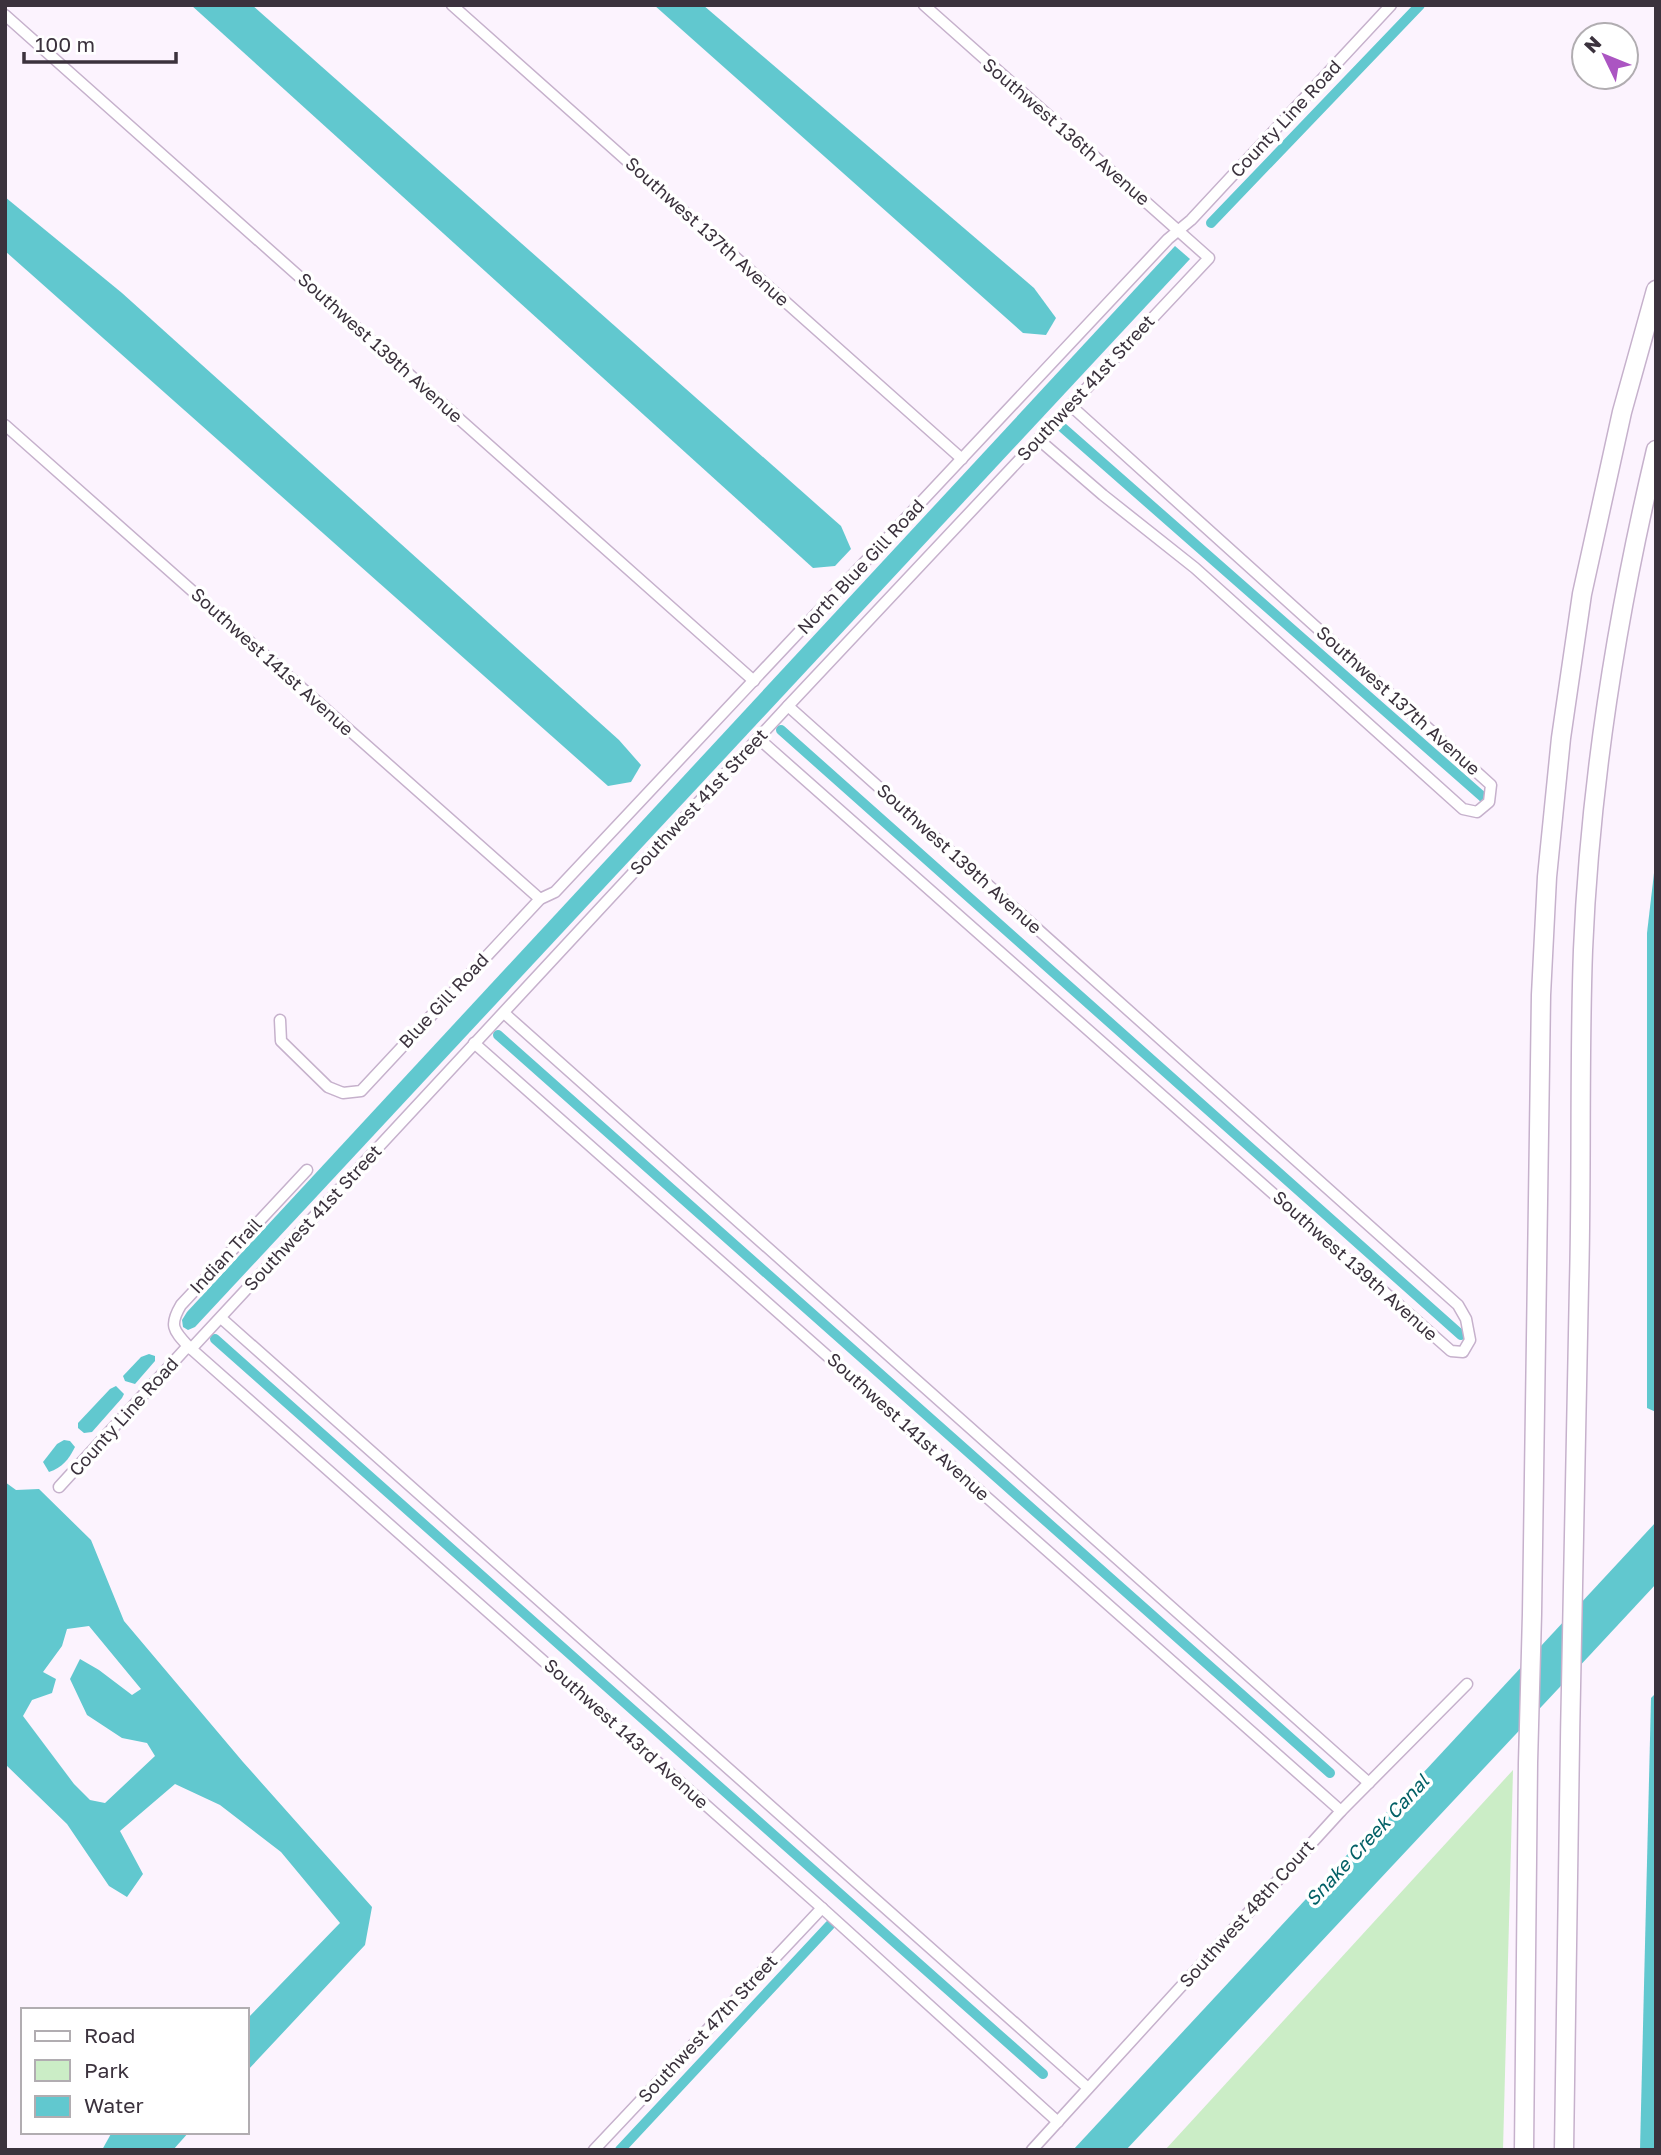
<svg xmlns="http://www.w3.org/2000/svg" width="1661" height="2155" viewBox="0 0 1661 2155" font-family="'Golos Text',sans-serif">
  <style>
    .green { fill: #cbedc6 }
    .water { fill: #61c8cf; fill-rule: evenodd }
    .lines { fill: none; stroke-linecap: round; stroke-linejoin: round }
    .canal { stroke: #61c8cf; stroke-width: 10 }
    .street-casing { stroke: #c6b1cc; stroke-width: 13 }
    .highway-casing { stroke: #c6b1cc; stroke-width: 21 }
    .street { stroke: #fff; stroke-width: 10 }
    .highway { stroke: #fff; stroke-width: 18 }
    .labels { text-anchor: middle; stroke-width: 7; stroke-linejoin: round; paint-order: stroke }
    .street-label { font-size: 18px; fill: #3b323d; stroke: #fff }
    .water-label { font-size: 19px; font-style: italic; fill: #026066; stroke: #fff }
  </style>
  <rect width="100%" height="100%" fill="#fcf3fe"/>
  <!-- green -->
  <polygon class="green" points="1513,1770 1503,2150 1165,2150"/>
  <!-- water -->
  <g class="water">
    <polygon points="191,5 252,5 841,526 851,549 835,566 813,568"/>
    <polygon points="654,5 703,5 1034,288 1056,318 1046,335 1023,333"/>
    <polygon points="5,197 122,293 619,740 641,765 631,782 608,786 5,251"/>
    <polygon points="1175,246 1190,259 195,1327 188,1330 183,1327 182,1320 187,1312"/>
    <polygon points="1656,856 1656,1412 1647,1408 1647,933"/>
    <polygon points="149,1354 155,1356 155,1361 135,1384 125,1381 123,1376 141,1357"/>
    <polygon points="116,1386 124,1394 122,1398 92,1432 84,1433 78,1428 78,1423 110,1389"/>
    <path d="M64,1440L70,1441L75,1447C69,1459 62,1468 49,1472L43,1462L57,1444Z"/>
    <path d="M5,1482L16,1490L39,1489L91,1540L124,1621L243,1762L372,1907L365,1945L247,2071V2019L340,1923L281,1852L220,1805L175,1784L120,1831L143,1874L127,1897L109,1886L67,1824L5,1764ZM89,1626L141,1689L132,1695L99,1670L80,1659L70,1679L87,1715L122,1738L147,1743L155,1756L105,1803L90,1800L74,1784L23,1716L32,1700L52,1693L56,1679L43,1672L62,1646L67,1629Z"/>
    <polygon points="1656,1522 1656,1584 1589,1656 1126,2150 1073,2150"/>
    <polygon points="1656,1693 1656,2150 1640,2150 1651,1698"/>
    <polygon points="112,2132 189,2132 173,2150 102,2150"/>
  </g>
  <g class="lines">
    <!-- canal -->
    <g class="canal">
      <polyline points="1211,223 1420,5"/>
      <polyline points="1063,428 1484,798"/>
      <polyline points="781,730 1461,1335"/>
      <polyline points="498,1035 1330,1773"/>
      <polyline points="215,1339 1043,2074"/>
      <polyline points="620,2150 830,1925"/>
    </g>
    <defs>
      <g id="street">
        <polyline points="452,5 962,459"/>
        <polyline points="5,15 754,681"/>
        <polyline points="5,425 540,899"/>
        <polyline points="1038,439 1103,495 1195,568 1463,809 1477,812 1489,802 1491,785 1070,405"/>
        <polyline points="758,738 1451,1351 1463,1352 1470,1340 1466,1319 1458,1305 788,706"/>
        <polyline points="504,1013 1369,1783"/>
        <polyline points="280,1020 281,1041 328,1087 343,1093 361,1091 540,899 555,892 1168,239 1191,220 1391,5"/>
        <polyline points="474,1043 1341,1811"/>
        <path d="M307,1170L181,1305C169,1325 173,1330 188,1346L822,1908L1058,2122"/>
        <polyline points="221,1318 1088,2088"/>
        <polyline points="191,1349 788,706 1209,258 924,5"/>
        <polyline points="59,1487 188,1346"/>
        <polyline points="594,2150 822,1908"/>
        <polyline points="1032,2150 1341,1811 1467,1684"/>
      </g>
      <g id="highway">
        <polyline points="1524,2150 1528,1763 1532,1614 1541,995 1547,877 1561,738 1582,594 1622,412 1656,290"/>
        <path d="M1564,2150C1568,1861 1572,1573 1579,1284C1582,1173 1579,1061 1583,950C1590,781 1617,614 1656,450"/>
      </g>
    </defs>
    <!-- street casing -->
    <use href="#street" class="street-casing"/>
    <!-- highway casing -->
    <use href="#highway" class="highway-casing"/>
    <!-- street -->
    <use href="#street" class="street"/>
    <!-- highway -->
    <use href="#highway" class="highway"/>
  </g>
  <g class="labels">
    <!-- street labels -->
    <g class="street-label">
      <text transform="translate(1286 119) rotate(-47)" y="6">County Line Road</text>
      <text transform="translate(1066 132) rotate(41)" y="6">Southwest 136th Avenue</text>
      <text transform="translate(707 232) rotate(42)" y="6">Southwest 137th Avenue</text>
      <text transform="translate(380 348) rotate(42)" y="6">Southwest 139th Avenue</text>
      <text transform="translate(1086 388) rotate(-47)" y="6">Southwest 41st Street</text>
      <text transform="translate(861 567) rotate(-47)" y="6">North Blue Gill Road</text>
      <text transform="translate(272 662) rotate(42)" y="6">Southwest 141st Avenue</text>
      <text transform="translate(1398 701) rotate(42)" y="6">Southwest 137th Avenue</text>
      <text transform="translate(699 802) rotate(-47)" y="6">Southwest 41st Street</text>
      <text transform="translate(959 859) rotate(42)" y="6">Southwest 139th Avenue</text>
      <text transform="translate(444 1001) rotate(-47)" y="6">Blue Gill Road</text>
      <text transform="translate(313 1218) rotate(-47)" y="6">Southwest 41st Street</text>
      <text transform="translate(226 1256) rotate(-47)" y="6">Indian Trail</text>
      <text transform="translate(1355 1266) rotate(42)" y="6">Southwest 139th Avenue</text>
      <text transform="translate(124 1417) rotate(-48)" y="6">County Line Road</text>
      <text transform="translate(908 1427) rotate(42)" y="6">Southwest 141st Avenue</text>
      <text transform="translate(626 1734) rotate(42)" y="6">Southwest 143rd Avenue</text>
      <text transform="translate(1247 1914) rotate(-48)" y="6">Southwest 48th Court</text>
      <text transform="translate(708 2029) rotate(-47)" y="6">Southwest 47th Street</text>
    </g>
    <!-- water labels -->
    <g class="water-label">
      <text transform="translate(1367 1840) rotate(-47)" y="7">Snake Creek Canal</text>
    </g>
  </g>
  <!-- border -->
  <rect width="1661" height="2155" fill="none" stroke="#3b323d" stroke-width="14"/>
  <!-- legend -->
  <rect x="21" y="2008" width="228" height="126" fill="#ffffff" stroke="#b1adb1" stroke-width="2"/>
  <rect x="35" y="2031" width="35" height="10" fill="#ffffff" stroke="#b1adb1" stroke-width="2"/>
  <text x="84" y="2043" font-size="21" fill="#3b323d">Road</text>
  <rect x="35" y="2060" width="35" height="21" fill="#cbedc6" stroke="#b1adb1" stroke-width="2"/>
  <text x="84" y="2078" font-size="21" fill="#3b323d">Park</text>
  <rect x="35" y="2096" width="35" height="21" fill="#61c8cf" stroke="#b1adb1" stroke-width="2"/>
  <text x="84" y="2113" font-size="21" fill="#3b323d">Water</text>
  <!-- north arrow -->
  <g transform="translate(1605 56) rotate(313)"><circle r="33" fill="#ffffff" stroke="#b1adb1" stroke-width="2"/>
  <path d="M0-5L12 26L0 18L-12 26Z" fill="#ab55c2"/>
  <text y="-10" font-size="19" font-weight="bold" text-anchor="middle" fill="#3b323d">N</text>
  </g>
  <!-- scale -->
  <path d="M24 52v10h152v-10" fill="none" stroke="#3b323d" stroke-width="3.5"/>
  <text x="35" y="52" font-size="21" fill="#3b323d" stroke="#ffffff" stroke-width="5" paint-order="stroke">100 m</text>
</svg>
